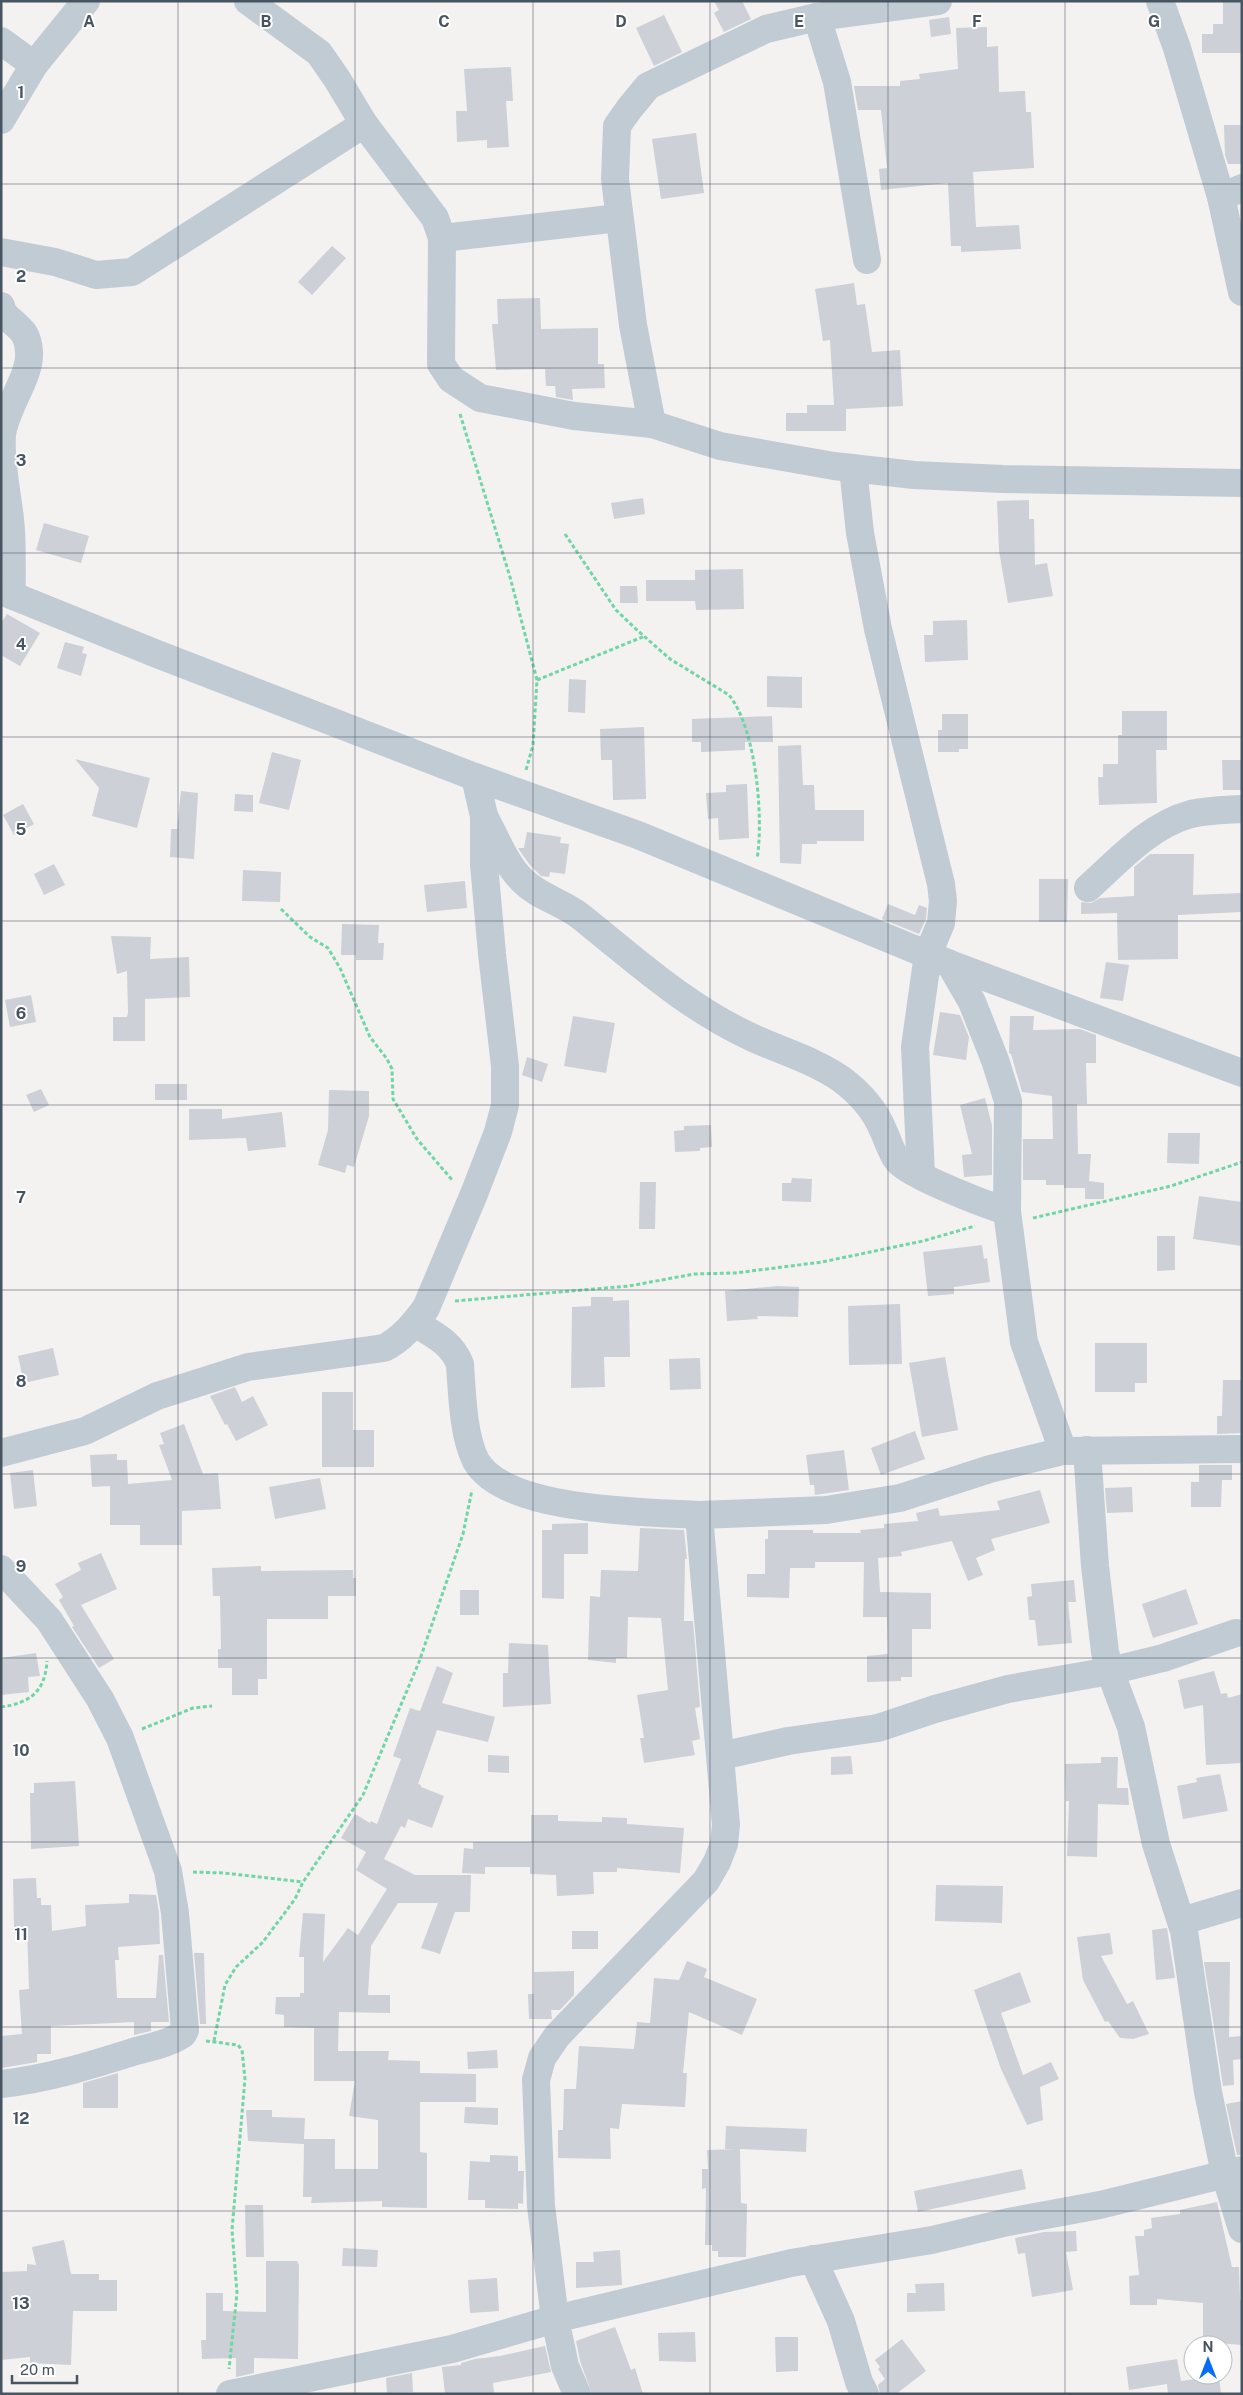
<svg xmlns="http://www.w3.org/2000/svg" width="1243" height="2395" viewBox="0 0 1243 2395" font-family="'Public Sans',sans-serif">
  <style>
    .building { fill: #cdd0d6 }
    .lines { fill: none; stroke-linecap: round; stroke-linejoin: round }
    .path { stroke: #71d6a6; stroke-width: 3; stroke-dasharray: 4 2.5; stroke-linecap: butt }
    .minor { stroke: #c1cbd4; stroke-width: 28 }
    .grid { fill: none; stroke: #475461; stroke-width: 1; stroke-opacity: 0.55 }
    .grid-label { font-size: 16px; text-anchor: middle; font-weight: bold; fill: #475461; stroke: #fff; stroke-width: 4; stroke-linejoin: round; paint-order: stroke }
  </style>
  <rect width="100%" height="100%" fill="#f4f1f1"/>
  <!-- building -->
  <g class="building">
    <polygon points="714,1 742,1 751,19 724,32 714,13 719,10"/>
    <polygon points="1223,1 1242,2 1242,53 1202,53 1202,34 1213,34 1213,24 1223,24"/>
    <polygon points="664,15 682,52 654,66 636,28"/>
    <polygon points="949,17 951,34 931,37 929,20"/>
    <polygon points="987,27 987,47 998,46 999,92 1025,91 1026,112 1031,112 1034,168 973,172 976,227 1019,225 1021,249 961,252 961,246 951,246 948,183 881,190 879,169 887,168 881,110 858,110 854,86 900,86 900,81 920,79 919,74 958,69 956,28"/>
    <polygon points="511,67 513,101 506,101 509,147 487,148 487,140 457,142 456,111 467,111 464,69"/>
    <polygon points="1224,125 1242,125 1242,164 1228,164 1225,155"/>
    <polygon points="696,133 704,193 661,199 652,139"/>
    <polygon points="332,246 346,258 312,295 298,282"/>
    <polygon points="854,283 857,305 865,304 872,352 900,350 903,406 846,409 846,431 786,431 786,413 807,413 807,405 834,405 830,340 823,341 815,289"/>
    <polygon points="540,298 541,329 598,328 598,364 604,364 605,388 572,389 573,400 556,397 555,386 546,386 545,369 496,370 492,324 498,324 497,299"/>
    <polygon points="643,498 645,514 614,519 611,503"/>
    <polygon points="1029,500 1029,519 1034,519 1035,565 1047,563 1053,596 1008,603 999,551 997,501"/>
    <polygon points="44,523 89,536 81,563 36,550"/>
    <polygon points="743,569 744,609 696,610 695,601 646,601 646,580 695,580 695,570"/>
    <polygon points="620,586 637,586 638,603 620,603"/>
    <polygon points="7,614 40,633 20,666 1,655 1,623"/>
    <polygon points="967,620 968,660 925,662 924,635 933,635 933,621"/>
    <polygon points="65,642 84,647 82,653 87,654 81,676 57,668"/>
    <polygon points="767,676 802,677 802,708 767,707"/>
    <polygon points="569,679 586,680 585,713 568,712"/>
    <polygon points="1122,711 1167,711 1167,750 1156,750 1157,803 1099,805 1098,777 1103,777 1103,764 1118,764 1118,735 1122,735"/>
    <polygon points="942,714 968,714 968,749 959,749 959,752 938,752 938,730 942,730"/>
    <polygon points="772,716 773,742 745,742 745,750 701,752 701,742 692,742 692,719"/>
    <polygon points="644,727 646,799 613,800 612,760 601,760 600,729"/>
    <polygon points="801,745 803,785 814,785 815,810 864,810 864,841 817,841 817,844 802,844 801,864 780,863 778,746"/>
    <polygon points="272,752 301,760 289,810 259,803"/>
    <polygon points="75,759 150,778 137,828 92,816 99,788"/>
    <polygon points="1222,760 1242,760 1242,790 1223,790"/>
    <polygon points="747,784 749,838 719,840 718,818 708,819 706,793 726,792 726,785"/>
    <polygon points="181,791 198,793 194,859 170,857 171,829 177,829"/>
    <polygon points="235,794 253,795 253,812 234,811"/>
    <polygon points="23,804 34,824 14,835 3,815"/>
    <polygon points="527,832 561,837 560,843 569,844 565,874 550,872 549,877 541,876 529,864 518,848 524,848"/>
    <polygon points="1150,854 1194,854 1193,895 1242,893 1242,912 1178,915 1178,959 1118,960 1117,913 1081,914 1081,902 1091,903 1100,898 1134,896 1134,867"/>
    <polygon points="54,864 65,885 44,895 34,874"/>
    <polygon points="243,870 281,872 280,902 242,901"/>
    <polygon points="1039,879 1068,879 1067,922 1039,922"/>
    <polygon points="465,881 467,908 427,912 424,885"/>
    <polygon points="888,904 915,915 919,905 927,908 926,919 919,934 882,919"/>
    <polygon points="342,924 379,925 378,943 384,943 383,960 356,960 356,955 341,955"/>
    <polygon points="111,936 151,937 150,959 189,957 190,997 145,999 145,1041 113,1041 113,1017 127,1017 128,1012 127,971 117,974"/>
    <polygon points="1106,962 1129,965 1123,1001 1100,998"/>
    <polygon points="31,995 36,1022 10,1027 5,1000"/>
    <polygon points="940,1012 960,1015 969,1037 966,1060 933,1055"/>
    <polygon points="573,1016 615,1023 606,1073 564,1066"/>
    <polygon points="1010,1016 1034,1016 1033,1030 1080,1029 1096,1035 1096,1063 1086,1063 1087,1104 1077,1104 1078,1154 1091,1154 1089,1181 1104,1183 1104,1199 1085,1199 1085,1188 1064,1188 1064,1185 1046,1185 1046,1180 1023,1180 1023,1139 1053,1139 1052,1096 1022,1092 1011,1054 1009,1053"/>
    <polygon points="527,1057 548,1064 542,1082 522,1075"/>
    <rect x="155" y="1084" width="32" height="16"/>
    <polygon points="41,1089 49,1105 34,1112 26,1095"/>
    <polygon points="329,1090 369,1091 369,1116 354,1167 347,1165 345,1173 318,1165 328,1130"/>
    <polygon points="985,1098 992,1125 992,1175 964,1177 962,1155 972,1154 960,1105"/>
    <polygon points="189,1109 222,1109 222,1119 282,1112 286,1147 248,1151 246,1138 189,1140"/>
    <polygon points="711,1125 712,1147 700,1148 700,1151 675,1152 674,1131 684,1130 684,1126"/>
    <polygon points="1168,1133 1200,1133 1199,1164 1167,1163"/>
    <polygon points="792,1178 812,1179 811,1202 782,1201 782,1183 791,1183"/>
    <polygon points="640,1182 656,1182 655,1229 639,1229"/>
    <polygon points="1199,1196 1242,1202 1242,1246 1193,1239"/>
    <polygon points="1157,1236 1175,1236 1175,1270 1157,1271"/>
    <polygon points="982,1245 984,1259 987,1258 990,1282 954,1287 954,1294 928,1296 923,1252"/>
    <polygon points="778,1286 799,1287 798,1317 757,1316 758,1319 727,1321 725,1291"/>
    <polygon points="591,1297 613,1297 613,1301 629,1300 630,1357 604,1357 605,1387 571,1388 572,1307 591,1306"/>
    <polygon points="900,1304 902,1364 849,1365 848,1306"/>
    <polygon points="1095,1343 1147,1343 1147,1383 1135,1383 1135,1392 1095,1392"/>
    <polygon points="53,1348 59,1375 24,1383 18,1356"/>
    <polygon points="945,1357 958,1430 922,1437 909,1363"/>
    <polygon points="700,1358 701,1389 670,1390 669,1359"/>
    <polygon points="1223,1380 1242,1380 1242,1433 1217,1434 1217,1416 1222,1416"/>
    <polygon points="235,1387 242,1402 253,1396 268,1425 236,1441 227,1424 225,1425 210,1396"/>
    <polygon points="322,1392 353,1392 353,1430 374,1430 374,1467 322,1467"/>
    <polygon points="184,1424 203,1474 218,1473 221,1509 182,1511 182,1545 140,1545 140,1525 110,1525 110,1486 92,1487 90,1455 117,1454 117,1460 127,1460 128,1484 172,1480 159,1445 164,1444 160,1433"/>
    <polygon points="915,1431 925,1459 881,1475 871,1448"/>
    <polygon points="844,1450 849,1490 815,1495 814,1485 810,1485 806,1455"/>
    <polygon points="1199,1465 1238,1465 1232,1465 1232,1480 1222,1480 1221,1507 1191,1507 1191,1482 1199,1482"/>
    <polygon points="33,1470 37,1506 14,1509 10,1473"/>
    <polygon points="320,1478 326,1509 275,1519 269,1487"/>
    <polygon points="1132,1487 1133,1512 1107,1513 1105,1488"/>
    <polygon points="1040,1490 1050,1523 991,1539 995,1550 976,1558 983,1575 968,1581 952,1541 901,1552 902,1556 878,1558 880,1592 931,1593 931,1629 912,1629 912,1677 901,1677 901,1681 867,1682 867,1656 888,1654 887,1617 863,1617 864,1562 815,1562 815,1568 790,1568 789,1598 747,1597 747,1574 765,1574 765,1539 768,1539 768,1530 813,1530 813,1533 861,1533 860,1530 884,1528 884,1524 918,1521 916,1513 938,1508 940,1516 1000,1510 997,1501"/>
    <polygon points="588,1523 588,1554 564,1554 564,1599 542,1598 542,1530 552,1530 552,1524"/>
    <polygon points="640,1528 684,1530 687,1559 685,1559 684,1621 693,1621 700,1707 695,1708 700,1739 692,1741 695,1755 644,1763 640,1738 644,1738 637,1695 668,1690 661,1618 628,1617 627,1658 616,1658 616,1663 588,1660 590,1596 600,1597 601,1570 638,1571"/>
    <polygon points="101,1553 117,1589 81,1605 114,1659 99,1668 72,1627 74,1626 59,1600 63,1597 55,1584 81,1570 78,1563"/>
    <polygon points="261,1566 261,1571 353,1570 353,1578 356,1578 356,1596 328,1596 328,1619 267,1619 267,1679 258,1679 258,1695 232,1695 232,1668 218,1668 218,1649 221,1649 220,1596 213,1596 212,1568"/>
    <polygon points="1074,1580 1076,1602 1068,1602 1072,1643 1038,1646 1035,1620 1029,1620 1027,1597 1032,1596 1031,1584"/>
    <polygon points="1186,1589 1198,1624 1153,1638 1142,1604"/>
    <rect x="460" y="1590" width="19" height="25"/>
    <polygon points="509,1643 548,1645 551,1704 503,1707 503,1673 508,1673"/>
    <polygon points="36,1653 40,1676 28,1677 29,1692 1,1695 1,1658"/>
    <polygon points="437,1666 453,1673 442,1703 495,1717 488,1742 437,1730 418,1784 421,1785 421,1787 444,1796 432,1828 408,1819 405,1828 401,1826 384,1859 415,1875 471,1875 470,1912 455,1912 440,1954 421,1948 438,1903 398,1903 371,1946 368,1995 390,1995 390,2013 339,2012 338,2051 389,2051 388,2060 420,2061 420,2073 476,2074 476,2102 420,2102 420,2152 427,2153 427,2208 382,2207 382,2201 311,2203 312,2197 303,2197 304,2144 248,2141 246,2110 272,2110 272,2117 305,2118 304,2139 335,2139 335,2169 378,2169 378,2120 349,2116 355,2081 314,2081 314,2028 284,2027 284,2015 275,2014 276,1997 300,1997 300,1993 304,1993 304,1957 299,1957 303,1913 325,1914 323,1962 348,1928 358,1935 387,1889 356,1870 366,1852 341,1838 355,1814 370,1823 371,1821 377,1824 401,1759 393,1756 410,1708 420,1711"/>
    <polygon points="1214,1671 1221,1694 1227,1693 1228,1698 1242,1694 1242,1763 1206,1765 1203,1705 1184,1709 1178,1680"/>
    <polygon points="488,1755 509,1756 509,1773 488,1772"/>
    <polygon points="851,1756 853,1774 831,1775 831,1757"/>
    <polygon points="1101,1757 1118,1757 1117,1788 1128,1788 1129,1805 1098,1804 1097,1857 1067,1856 1069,1801 1066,1801 1065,1764 1101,1763"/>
    <polygon points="1220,1774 1228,1811 1183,1819 1177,1786 1197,1782 1196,1778"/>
    <polygon points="75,1781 79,1846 31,1849 30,1793 34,1793 34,1783"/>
    <polygon points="531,1815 558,1815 558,1821 602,1822 602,1817 627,1818 627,1824 684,1828 680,1873 617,1868 617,1872 593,1872 594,1894 557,1896 556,1875 530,1874 530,1867 485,1867 485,1874 462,1873 464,1848 473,1849 473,1842 531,1842"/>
    <polygon points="36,1878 37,1898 41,1898 41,1905 51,1905 52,1931 86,1926 85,1905 129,1903 129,1894 156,1895 159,1913 160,1944 118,1947 119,1960 115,1960 117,1998 156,1998 159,1955 163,1955 169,2022 151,2022 151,2031 134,2035 134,2022 51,2026 51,2054 37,2054 37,2062 1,2068 1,2036 22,2034 19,1990 29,1989 27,1927 14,1928 13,1879"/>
    <polygon points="936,1885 1003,1886 1002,1923 935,1921"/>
    <polygon points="1167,1928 1175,1978 1156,1980 1152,1930"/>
    <rect x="572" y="1931" width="26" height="18"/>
    <polygon points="1110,1933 1113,1954 1101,1956 1127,2004 1133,2001 1149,2034 1133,2039 1120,2038 1108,2021 1105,2022 1083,1980 1077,1937"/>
    <polygon points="194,1953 204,1953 206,2024 200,2024"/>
    <polygon points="687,1961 707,1969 704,1977 757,1999 742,2035 689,2012 683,2073 687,2073 685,2107 622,2104 619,2129 610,2128 611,2159 558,2158 558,2130 563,2130 564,2089 576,2089 579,2046 634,2049 637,2022 650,2023 654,1978 679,1980"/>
    <polygon points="1204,1962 1230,1962 1229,2037 1242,2036 1242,2059 1233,2060 1234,2085 1223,2086"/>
    <polygon points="574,1971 574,1995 560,2010 551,2010 552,2019 529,2019 528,1994 534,1994 534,1972"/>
    <polygon points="1020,1972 1031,2002 1001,2013 1023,2075 1051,2062 1059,2079 1040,2087 1043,2120 1027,2125 1001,2069 974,1990"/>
    <polygon points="497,2050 498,2068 468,2069 467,2052"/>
    <polygon points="118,2073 118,2108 83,2108 83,2083"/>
    <polygon points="1242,2101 1242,2155 1237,2155 1226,2104"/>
    <polygon points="465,2107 498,2108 498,2125 464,2123"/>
    <polygon points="726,2126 807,2129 806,2152 740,2149 741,2203 747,2204 746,2257 718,2257 718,2251 712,2251 712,2245 705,2245 706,2188 702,2189 702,2169 708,2169 707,2150 738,2149 725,2149"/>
    <polygon points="490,2155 518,2156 518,2171 524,2171 523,2204 518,2203 518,2209 485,2208 485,2200 468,2200 470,2161 490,2162"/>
    <polygon points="1022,2169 1026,2189 918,2212 914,2191"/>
    <polygon points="1217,2202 1232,2267 1239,2267 1240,2300 1242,2300 1242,2345 1203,2342 1203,2303 1157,2299 1157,2305 1130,2305 1129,2276 1139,2275 1135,2236 1144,2236 1144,2230 1152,2228 1151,2218 1180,2214 1180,2210"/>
    <polygon points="245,2205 263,2205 264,2257 246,2257"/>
    <polygon points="1076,2231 1077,2251 1066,2252 1073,2290 1032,2297 1025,2253 1018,2254 1015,2238 1044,2232"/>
    <polygon points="64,2240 71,2274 99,2274 99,2280 117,2280 117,2311 73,2311 71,2365 30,2363 30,2357 1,2360 1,2272 27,2271 27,2264 36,2265 32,2247"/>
    <polygon points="343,2248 378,2250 377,2267 342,2266"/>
    <polygon points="620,2250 622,2285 576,2288 576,2262 594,2262 593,2252"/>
    <polygon points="266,2261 297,2261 299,2265 298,2359 254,2358 254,2373 236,2377 236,2358 202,2359 201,2340 206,2340 206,2293 223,2293 223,2311 266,2312"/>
    <polygon points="497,2278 499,2311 470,2313 468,2280"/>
    <polygon points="944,2283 945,2311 907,2312 907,2293 916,2293 915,2284"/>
    <polygon points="615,2327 631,2370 635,2368 643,2394 592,2394 580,2361 576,2341"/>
    <polygon points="695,2332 696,2362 659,2361 658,2333"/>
    <polygon points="775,2337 798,2337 798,2371 776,2372"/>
    <polygon points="902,2339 926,2371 896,2394 880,2394 878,2385 885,2379 878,2369 880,2367 875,2360"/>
    <polygon points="545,2346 551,2372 493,2383 494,2394 445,2394 442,2367 461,2365 461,2363 475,2359 500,2356"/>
    <polygon points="1177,2359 1181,2381 1219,2376 1221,2394 1168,2394 1167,2384 1129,2390 1126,2367"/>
    <polygon points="412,2373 413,2392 387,2393 386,2378"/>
  </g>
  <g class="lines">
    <!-- path -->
    <g class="path">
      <polyline points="460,414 510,577 537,680 533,745 526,770"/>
      <path d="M565,534L616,610L637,630L670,659L729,695C756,728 764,818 757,859"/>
      <polyline points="537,680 645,636"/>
      <polyline points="281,909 310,937 328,948 340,968 370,1037 387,1059 392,1069 393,1099 417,1139 453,1181"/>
      <polyline points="1033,1218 1171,1186 1242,1162"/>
      <polyline points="455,1301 629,1286 694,1274 735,1273 822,1262 923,1241 975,1226"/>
      <path d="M1,1707C30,1703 45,1692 47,1661"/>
      <polyline points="142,1729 193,1708 212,1706"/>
      <polyline points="193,1872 224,1873 303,1882"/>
      <polyline points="206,2041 238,2045 242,2050 245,2079 232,2230 237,2293 229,2369"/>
      <polyline points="214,2041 225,1985 236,1967 263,1942 295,1899 303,1882 363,1795 419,1662 463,1534 472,1490"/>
    </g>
    <!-- minor -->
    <g class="minor">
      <polyline points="938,1 817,17 766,29 648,86 629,109 617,126 615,179 633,325 652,424 720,446 834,466 914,475 1003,479 1242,483"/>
      <polyline points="1160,1 1177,48 1221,197 1242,292"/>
      <polyline points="817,17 837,82 867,260"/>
      <polyline points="1,41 34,65"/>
      <polyline points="1,120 34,65 86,1"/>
      <polyline points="364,124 435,218 442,238 441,364 451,379 480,398 574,416 652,424"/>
      <polyline points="1221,197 1242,188"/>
      <polyline points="442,238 619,218"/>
      <polyline points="1,252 55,262 96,275 132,272 364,124 337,79 319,53 248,1"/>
      <path d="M1,306L3,313C16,327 28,329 29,352C31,376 5,408 2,435C0,462 7,492 10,519C13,544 11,570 12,595"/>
      <polyline points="853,468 860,533 878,629 941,884 943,901 941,923 928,954 915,1047 921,1175"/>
      <polyline points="1,591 157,654 475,777 638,835 950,964 1242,1073"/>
      <path d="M486,820C497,840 506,865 523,881C539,897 562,902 580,916C634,959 685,1006 749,1036C780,1051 812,1059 841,1079C860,1093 874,1108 883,1130C888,1140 891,1153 898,1161C911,1176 986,1205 1007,1211"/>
      <path d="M1088,888C1119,860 1150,825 1191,814C1208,810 1225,810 1242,809"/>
      <polyline points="950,964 972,1002 995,1060 1008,1101 1007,1211 1024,1342 1063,1451"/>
      <path d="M415,1323C434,1335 451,1342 460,1364C462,1393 463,1436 476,1461C505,1512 646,1512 699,1515"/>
      <polyline points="1087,1450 1095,1566 1105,1652 1110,1671 1131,1727 1156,1844 1184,1931 1208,2092 1225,2174 1242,2229"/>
      <path d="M1,1453L85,1431L157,1396L248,1367L384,1348C402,1339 414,1324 426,1308L474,1194L498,1132L505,1105V1066L492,954L484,864V816L475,777"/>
      <path d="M1,1569L49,1620L100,1699L120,1738L168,1871L175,1913L185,2030L183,2034C170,2043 152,2047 136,2051C92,2065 47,2079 1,2084"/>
      <polyline points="721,1756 788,1741 878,1728 935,1709 1008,1689 1110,1671 1163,1658 1236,1633"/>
      <polyline points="1182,1921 1242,1903"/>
      <polyline points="813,2259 841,2321 859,2382 865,2394"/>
      <polyline points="230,2394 452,2349 555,2319 791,2263 932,2240 1008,2222 1100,2205 1242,2170"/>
      <polyline points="577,2394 565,2366 555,2319 541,2206 536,2080 542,2058 557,2036 706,1881 717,1862 724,1844 726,1825 699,1515 826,1510 900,1498 990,1469 1063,1451 1242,1449"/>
    </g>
  </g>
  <!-- grid -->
  <path class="grid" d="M178,1V2394M355,1V2394M533,1V2394M710,1V2394M888,1V2394M1065,1V2394M1,184H1242M1,368H1242M1,553H1242M1,737H1242M1,921H1242M1,1105H1242M1,1290H1242M1,1474H1242M1,1658H1242M1,1842H1242M1,2027H1242M1,2211H1242"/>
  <g class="grid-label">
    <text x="89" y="27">A</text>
    <text x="266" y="27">B</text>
    <text x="444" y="27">C</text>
    <text x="621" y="27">D</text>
    <text x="799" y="27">E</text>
    <text x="977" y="27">F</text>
    <text x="1154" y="27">G</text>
    <text x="21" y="98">1</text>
    <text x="21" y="282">2</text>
    <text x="21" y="466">3</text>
    <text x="21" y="650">4</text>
    <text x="21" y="835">5</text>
    <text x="21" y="1019">6</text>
    <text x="21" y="1203">7</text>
    <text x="21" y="1387">8</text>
    <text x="21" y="1572">9</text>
    <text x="21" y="1756">10</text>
    <text x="21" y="1940">11</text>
    <text x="21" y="2124">12</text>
    <text x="21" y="2309">13</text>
  </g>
  <!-- border -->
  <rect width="1243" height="2395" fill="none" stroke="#475461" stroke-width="5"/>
  <!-- north arrow -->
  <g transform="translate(1208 2360)"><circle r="24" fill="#ffffff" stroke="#b5bbc0"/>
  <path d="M0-4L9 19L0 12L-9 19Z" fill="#076cf7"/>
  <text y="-8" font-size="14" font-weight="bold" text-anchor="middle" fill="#475461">N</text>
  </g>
  <!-- scale -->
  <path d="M12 2375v8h65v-8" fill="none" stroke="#475461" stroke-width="2.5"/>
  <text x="20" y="2375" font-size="15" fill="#475461" stroke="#ffffff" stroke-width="4" paint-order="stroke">20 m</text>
</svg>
